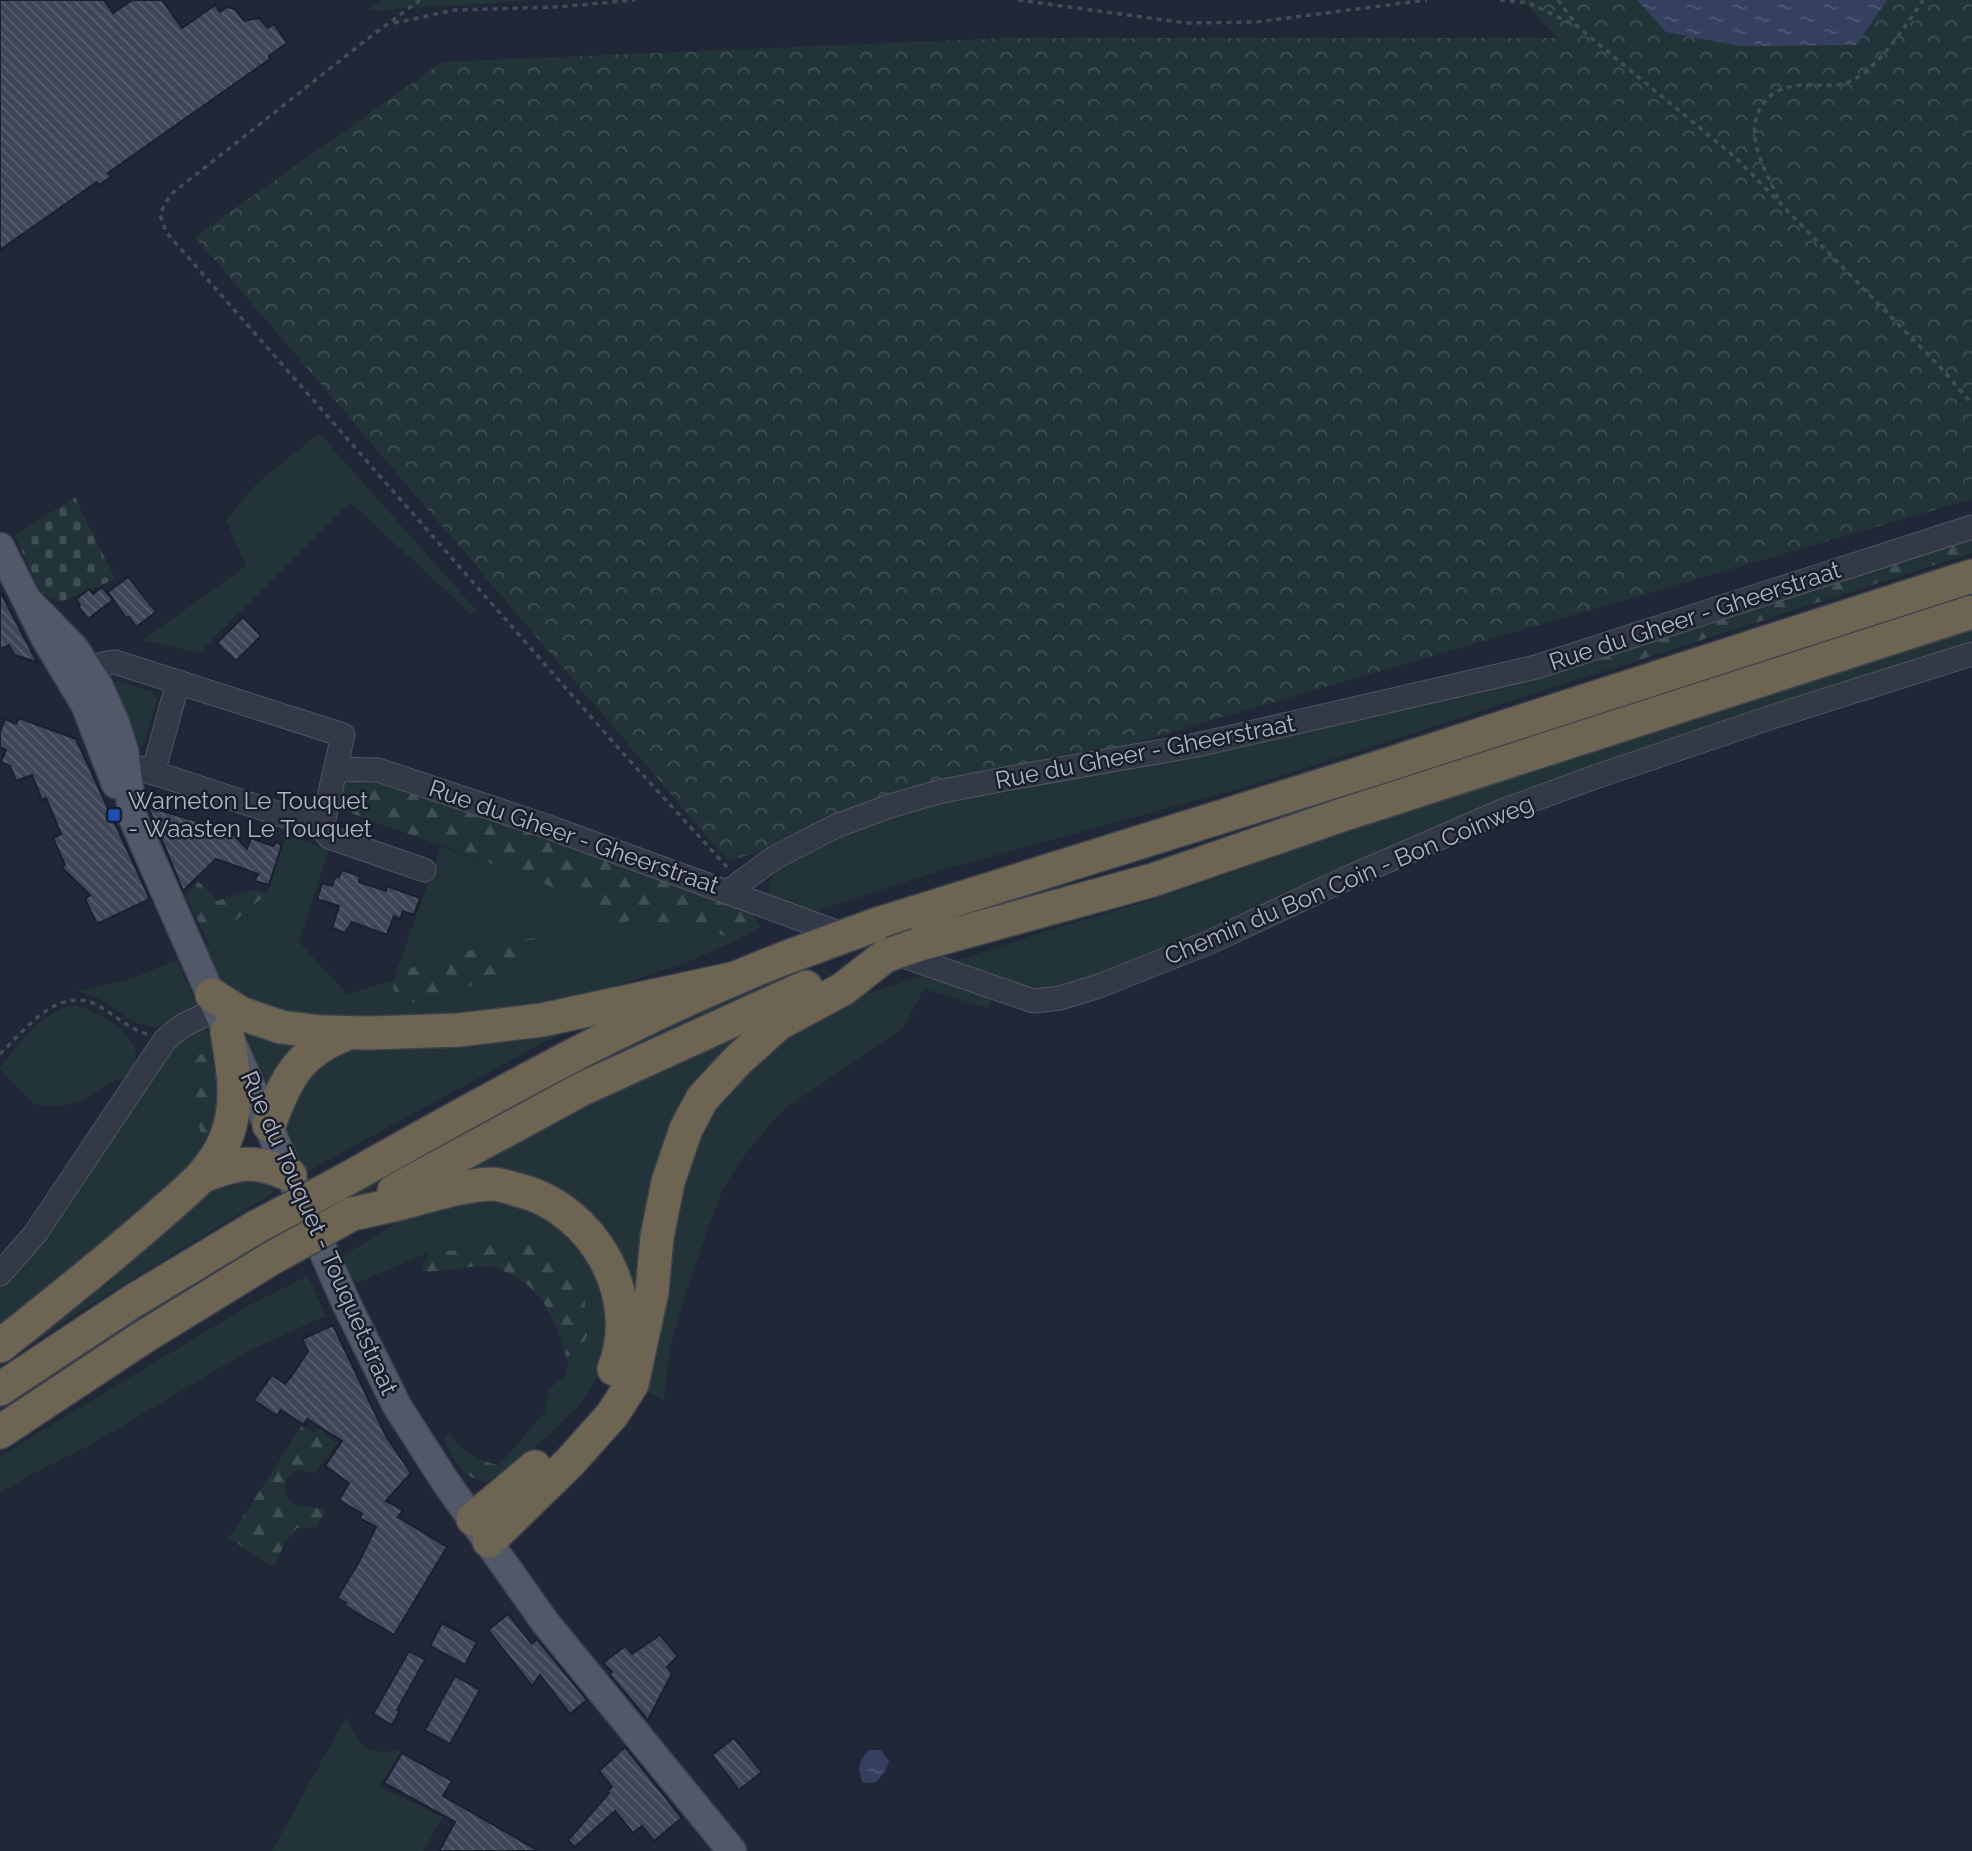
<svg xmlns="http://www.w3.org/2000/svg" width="1972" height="1851" viewBox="0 0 1972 1851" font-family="Raleway,sans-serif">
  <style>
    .grass { fill: #233438 }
    .forest { fill: url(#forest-firs) }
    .cemetery { fill: url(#cemetery-stones) }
    .park { fill: url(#park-crowns) }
    .water { fill: url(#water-ripples) }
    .building { fill: url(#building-back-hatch); stroke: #1b202d; stroke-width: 2 }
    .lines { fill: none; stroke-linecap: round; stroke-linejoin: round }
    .minor-casing { stroke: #4e5462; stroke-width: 25 }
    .major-casing { stroke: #3d4250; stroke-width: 31 }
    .highway-casing { stroke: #3b414e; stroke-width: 36 }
    .path { stroke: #404f55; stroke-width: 3.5; stroke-dasharray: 5 5; stroke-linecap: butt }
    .minor { stroke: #343947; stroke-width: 23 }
    .major { stroke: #515867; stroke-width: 28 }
    .highway { stroke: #6d6551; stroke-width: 33 }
    .highway-bridge-casing { stroke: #3b414e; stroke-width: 36; stroke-linecap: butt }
    .highway-bridge { stroke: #6d6551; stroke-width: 33 }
    .transit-dot { fill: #1a4fb4; stroke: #191e2b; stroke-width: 2.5 }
    .labels { text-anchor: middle; stroke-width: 5; stroke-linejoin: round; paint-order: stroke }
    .street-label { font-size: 24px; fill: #aeb4c4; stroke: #191e2b }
    .poi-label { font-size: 24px; fill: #aeb4c4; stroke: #191e2b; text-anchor: start }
  </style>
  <defs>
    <pattern id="forest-firs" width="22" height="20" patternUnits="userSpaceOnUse" patternTransform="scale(1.75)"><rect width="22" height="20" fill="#233438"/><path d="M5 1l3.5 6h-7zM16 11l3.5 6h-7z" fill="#404f53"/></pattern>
    <pattern id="cemetery-stones" width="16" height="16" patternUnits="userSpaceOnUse" patternTransform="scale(1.75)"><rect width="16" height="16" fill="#233438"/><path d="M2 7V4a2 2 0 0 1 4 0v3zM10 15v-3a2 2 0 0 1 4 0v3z" fill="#404f53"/></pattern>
    <pattern id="park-crowns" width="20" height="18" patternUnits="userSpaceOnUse" patternTransform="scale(1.75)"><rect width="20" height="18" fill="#233438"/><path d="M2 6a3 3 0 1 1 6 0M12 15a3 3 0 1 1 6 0" fill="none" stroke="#404f53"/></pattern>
    <pattern id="water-ripples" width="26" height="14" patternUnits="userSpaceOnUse" patternTransform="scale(1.75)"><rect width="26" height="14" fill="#34405d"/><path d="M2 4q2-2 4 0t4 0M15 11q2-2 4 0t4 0" fill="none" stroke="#4f5973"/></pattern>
    <pattern id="building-back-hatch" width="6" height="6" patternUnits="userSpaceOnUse" patternTransform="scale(1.75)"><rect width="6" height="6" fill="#3e4659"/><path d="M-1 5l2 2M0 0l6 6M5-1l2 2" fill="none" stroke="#575e6f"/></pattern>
  </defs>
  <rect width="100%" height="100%" fill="#202736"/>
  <!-- grass -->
  <g class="grass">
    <polygon points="380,0 540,0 366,11"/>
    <polygon points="319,433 477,611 471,614 350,502 199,653 143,640 246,566 226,520 257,483"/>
    <polygon points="1972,627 1972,648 1619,760 1132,967 1045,993 950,963 1052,929 1172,894 1390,815"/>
    <polygon points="1587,661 1592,675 1259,783 942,870 804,915 771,899 768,885 777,868 800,852 910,805"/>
    <polygon points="117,681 153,692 157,699 143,747 139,744 114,682"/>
    <polygon points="286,834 329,850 299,942 347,994 394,980 393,988 423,1005 440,997 493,944 396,972 441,847 531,878 595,906 609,928 630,920 698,927 737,940 688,962 613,987 560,1003 502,1013 285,1019 227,995 206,948 210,946 206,937 235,921 267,894"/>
    <path d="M177,960L196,1004C179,1027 156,1034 130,1019C119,1013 109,1003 97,998C91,995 83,993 77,991L125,981Z"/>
    <polygon points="804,960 809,970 648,1040 578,1075 332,1211 327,1201 528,1087"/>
    <polygon points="925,975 992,996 988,1008 924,989 903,1028 782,1111 746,1153 722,1190 685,1295 670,1349 664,1400 641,1389 681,1179 713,1109 738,1076 800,1022 865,994"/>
    <path d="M75,1005C96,1012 134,1029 136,1055C136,1062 133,1069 131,1076C112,1079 102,1089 86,1098C70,1107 54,1106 36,1105L0,1069V1067C21,1043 42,1010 75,1005Z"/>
    <polygon points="616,1008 541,1044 306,1172 279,1111 323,1050"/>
    <polygon points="775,1016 694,1097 633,1346 607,1399 618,1375 596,1233 451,1179 630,1079"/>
    <polygon points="239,1022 310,1038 271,1091"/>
    <path d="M206,1029L215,1053L211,1057L203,1054L190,1066L197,1087L195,1108L211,1140L200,1163L0,1332V1284L160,1064C174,1047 183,1033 206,1029Z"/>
    <polygon points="266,1175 273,1193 87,1307 0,1366 0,1357 224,1177"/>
    <polygon points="479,1193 538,1208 587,1251 610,1307 599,1373 581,1404 505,1476 497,1475 499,1465 545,1412 549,1390 565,1375 568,1366 566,1357 581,1350 587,1336 585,1301 578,1281 549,1262 541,1249 484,1239 468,1249 429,1252 355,1284 343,1256 424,1206"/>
    <polygon points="281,1225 288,1235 0,1419 0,1405"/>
    <polygon points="308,1276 326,1316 250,1350 90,1445 26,1477 0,1493 0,1456 253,1303"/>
    <path d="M346,1717C363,1749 363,1755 401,1750L380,1787L443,1817L423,1851H272Z"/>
  </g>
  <!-- forest -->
  <g class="forest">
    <polygon points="1972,536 1972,553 1592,675 1587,661"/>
    <polygon points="342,777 372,781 491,819 753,914 760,927 737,940 698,927 630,920 609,928 598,922 595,906 531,878 334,807"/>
    <polygon points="198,881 217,901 253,890 267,894 235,921 206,937 185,895"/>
    <polygon points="542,937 546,944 539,958 423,1005 399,998 393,988 396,972 493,944"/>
    <path d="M203,1054L211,1057C219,1083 219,1114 211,1140L202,1139L195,1108L197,1087L190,1066L194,1055Z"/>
    <path d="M516,1237L541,1249L549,1262L578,1281L585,1301L587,1336L581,1350L566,1357C557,1324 545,1290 511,1275C505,1272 498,1267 491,1266C469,1265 445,1273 421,1271L429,1252L468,1249L484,1239Z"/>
    <polygon points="302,1426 315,1433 320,1428 336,1444 315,1473 298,1469 287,1479 284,1491 290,1503 326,1510 317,1527 297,1528 285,1542 274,1567 229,1538"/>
    <path d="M449,1432C458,1448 481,1463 499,1465L497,1475L491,1481C465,1483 454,1461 445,1440Z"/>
  </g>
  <!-- cemetery -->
  <polygon class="cemetery" points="75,497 115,579 61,602 41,593 15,536"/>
  <!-- park -->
  <polygon class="park" points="1522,0 1972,0 1972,499 728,861 195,237 442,62 1006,38 1558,38"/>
  <!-- water -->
  <g class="water">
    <polygon points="1637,0 1887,0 1856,45 1739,46 1666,32"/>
    <path d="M869,1750H881L889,1761L885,1772L876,1782L863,1783C857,1768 858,1761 869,1750Z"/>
  </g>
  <!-- building -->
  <g class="building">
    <polygon points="0,0 104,0 113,13 132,0 162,0 182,28 215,5 220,12 227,7 235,9 244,21 259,18 268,28 274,24 287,43 269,56 270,59 108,173 111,177 99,185 97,182 0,250"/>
    <polygon points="128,577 156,612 136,627 129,617 126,618 108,592"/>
    <polygon points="102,587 113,600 88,619 78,606 80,605 76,599 89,589 93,594"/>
    <polygon points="0,591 37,662 14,655 9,645 0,649"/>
    <polygon points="243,617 261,636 236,661 217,643"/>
    <polygon points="19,718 76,739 150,899 97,924 85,899 90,895 61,867 65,865 53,838 61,834 46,798 42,800 32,775 16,781 10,766 1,762 6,750 0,747 0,732 5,719 16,724"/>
    <polygon points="148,807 217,827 223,834 228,829 247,849 251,838 273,846 276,842 280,844 281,848 269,885 254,881 258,874 216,859 183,891"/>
    <polygon points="342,870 360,876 359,882 386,891 387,886 420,898 414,915 403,911 400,919 394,916 387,935 352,922 345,933 332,928 339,906 317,899 322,883 332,886 335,877 339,877"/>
    <polygon points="333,1325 386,1436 411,1473 386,1501 403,1510 398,1517 447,1547 394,1635 344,1605 346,1603 337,1598 360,1560 376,1527 360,1518 362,1514 339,1500 349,1483 325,1466 342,1441 307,1419 304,1425 281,1410 277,1416 254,1400 272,1375 285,1384 293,1374 308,1351 302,1339"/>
    <polygon points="508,1614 532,1644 537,1639 587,1700 570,1714 540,1675 532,1686 488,1630"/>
    <polygon points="442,1623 477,1642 465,1665 430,1646"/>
    <polygon points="660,1635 678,1656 667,1667 672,1673 648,1720 609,1674 612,1672 603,1663 625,1646 632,1654"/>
    <polygon points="409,1651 425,1660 397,1710 400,1711 392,1725 373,1714"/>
    <polygon points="455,1676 480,1690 450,1744 425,1730"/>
    <polygon points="734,1738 762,1772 739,1790 712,1755"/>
    <polygon points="625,1747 682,1818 654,1841 642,1826 633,1833 615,1811 575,1847 568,1840 609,1793 607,1791 612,1787 599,1771"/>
    <polygon points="402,1753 452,1781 443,1796 539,1851 439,1851 455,1822 384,1783"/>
  </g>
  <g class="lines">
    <defs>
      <g id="minor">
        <path d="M80,682C90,668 98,663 115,662L343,735L322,828L127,764"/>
        <polyline points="336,769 378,770 543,825 850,937"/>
        <polyline points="153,773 178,682"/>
        <polyline points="322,828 329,837 424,870"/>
        <polyline points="729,891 774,858 836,826 890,806 938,792 1010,778 1197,745 1536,667 1972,527"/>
        <polyline points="892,952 1033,1001 1060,998 1099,986 1210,942 1343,880 1502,811 1595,777 1772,717 1972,654"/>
        <polyline points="0,1274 35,1234 165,1040 182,1026 217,1009"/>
      </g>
      <g id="major">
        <polyline points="0,547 46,639 85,704 116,784"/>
        <polyline points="27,600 74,648 98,685 115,723 124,751 133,818 347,1305 397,1406 445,1481 545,1622 732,1851"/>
      </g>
      <g id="highway">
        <polyline points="875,925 1377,768 1972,576"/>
        <polyline points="917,945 1153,880 1339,816 1972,612"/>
        <polyline points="212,995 240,1013 281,1027 321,1032 370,1033 459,1030 542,1020 732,979"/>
        <path d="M269,1125C286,1078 299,1051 349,1033"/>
        <path d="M203,1176C239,1162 255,1159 290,1175"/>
        <path d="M334,1186C482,1104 626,1020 785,958"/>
        <polyline points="394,1191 582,1089 806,987"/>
        <path d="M352,1214C371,1210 390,1206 409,1201C436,1194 463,1185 492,1184C501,1184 510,1188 518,1190C593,1208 643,1296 614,1369"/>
        <path d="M0,1346C53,1304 106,1262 157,1217C184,1193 213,1172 226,1138C240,1103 233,1068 227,1032"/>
        <polyline points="0,1389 133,1301 256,1227"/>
        <polyline points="0,1432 142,1338 272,1258"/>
        <polyline points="473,1519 535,1467"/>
        <polyline points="489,1541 570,1462 612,1415 632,1384 652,1292 657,1237 668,1182 686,1129 702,1099 737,1061 778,1024 843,989 885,956"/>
      </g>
    </defs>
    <!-- minor casing -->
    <use href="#minor" class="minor-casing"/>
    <!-- major casing -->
    <use href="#major" class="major-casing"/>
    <!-- highway casing -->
    <use href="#highway" class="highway-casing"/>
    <!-- path -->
    <g class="path">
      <polyline points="420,0 370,37 170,195 160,214 166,232 620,750 727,867"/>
      <polyline points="1018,0 1186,23 1256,22 1427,0"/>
      <polyline points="1500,0 1529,3 1576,26"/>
      <polyline points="1558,0 1578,27 1735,157 1943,370 1972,404"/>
      <polyline points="394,23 455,10 556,7 635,0"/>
      <path d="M1778,198C1765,169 1739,128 1767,99C1774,92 1783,87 1795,86C1814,83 1835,89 1853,80C1879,67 1907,24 1923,0"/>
      <path d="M0,1054C25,1030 56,987 95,1004C113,1013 127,1028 147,1034"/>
    </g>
    <!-- minor -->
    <use href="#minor" class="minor"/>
    <!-- major -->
    <use href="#major" class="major"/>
    <!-- highway -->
    <use href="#highway" class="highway"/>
    <defs>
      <g id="highway-bridge">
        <polyline points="885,956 917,945"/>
        <polyline points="785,958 875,925"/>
        <polyline points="256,1227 334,1186"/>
        <polyline points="272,1258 352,1214"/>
      </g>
    </defs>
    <!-- highway-bridge casing -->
    <use href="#highway-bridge" class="highway-bridge-casing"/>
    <!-- highway-bridge -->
    <use href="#highway-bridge" class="highway-bridge"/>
  </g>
  <!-- markers -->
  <rect class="transit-dot" x="107" y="808" width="14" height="14" rx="3.5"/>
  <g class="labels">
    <!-- street labels -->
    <g class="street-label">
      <text transform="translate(1695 616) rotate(-18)" y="8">Rue du Gheer - Gheerstraat</text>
      <text transform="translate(1145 752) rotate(-11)" y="8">Rue du Gheer - Gheerstraat</text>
      <text transform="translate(574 837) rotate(19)" y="8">Rue du Gheer - Gheerstraat</text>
      <text transform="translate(1349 880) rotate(-23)" y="8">Chemin du Bon Coin - Bon Coinweg</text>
      <text transform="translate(319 1233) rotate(66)" y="8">Rue du Touquet - Touquetstraat</text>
    </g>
    <!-- poi labels -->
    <g class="poi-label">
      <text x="128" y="809">Warneton Le Touquet<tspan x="128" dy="28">- Waasten Le Touquet</tspan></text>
    </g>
  </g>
</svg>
